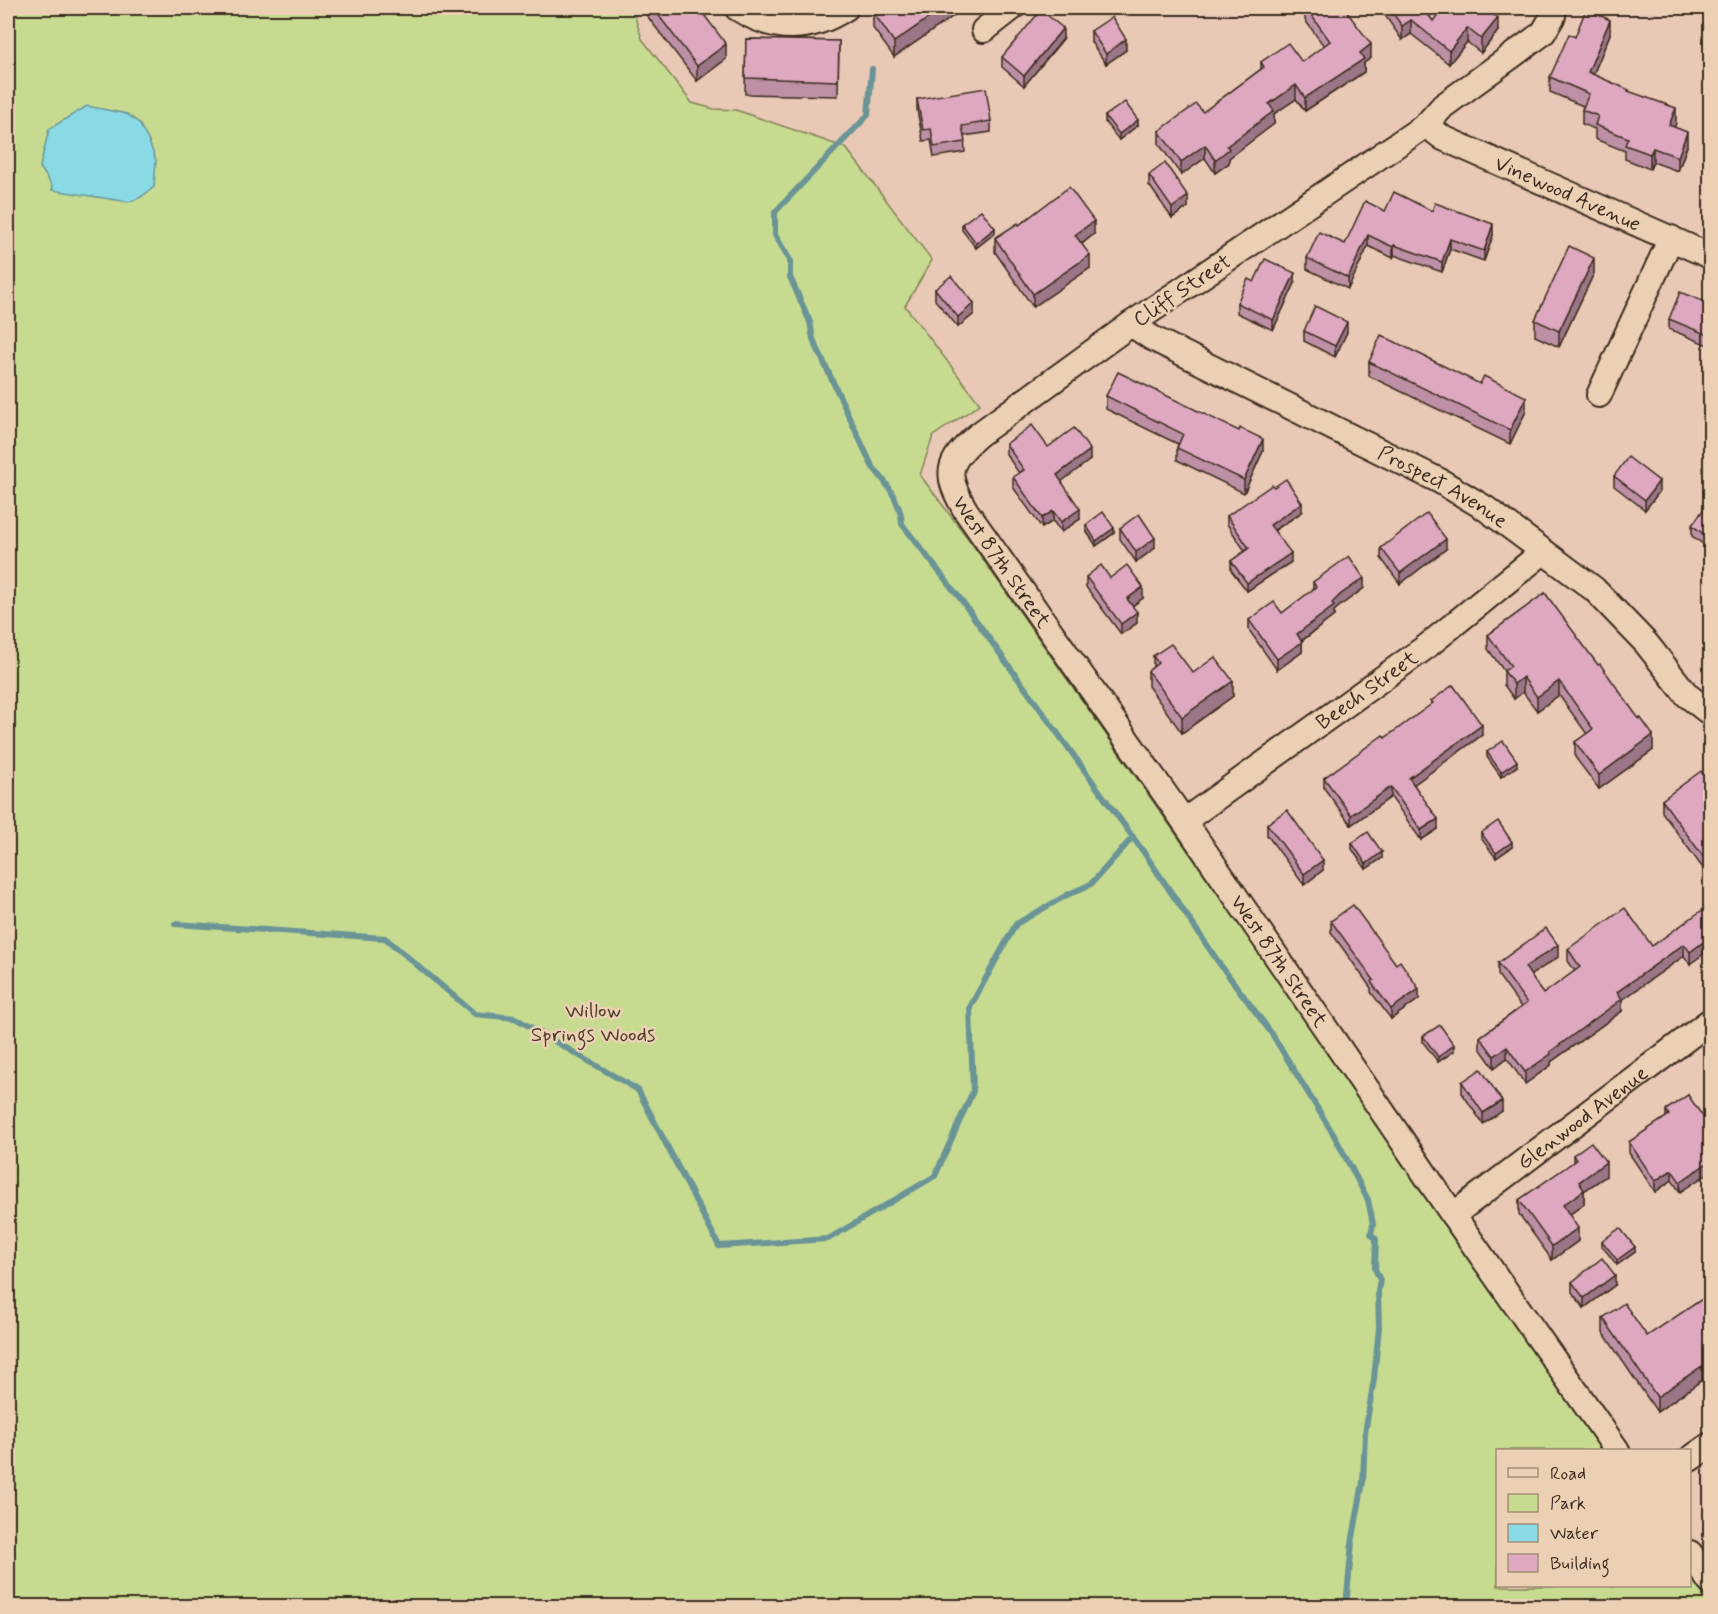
<svg xmlns="http://www.w3.org/2000/svg" width="1718" height="1614" viewBox="0 0 1718 1614" font-family="Mynerve,sans-serif">
  <style>
    .green { fill: #c7db90; stroke: #818257; stroke-width: 1.5 }
    .water { fill: #8adae6; stroke: #6a9496; stroke-width: 1.5 }
    .lines { fill: none; stroke-linecap: round; stroke-linejoin: round }
    .stream { stroke: #6a9496; stroke-width: 6 }
    .minor-casing { stroke: #3b2a1e; stroke-width: 28 }
    .minor { stroke: #ecd0b3; stroke-width: 24 }
    .wall { fill: #be90a5; stroke: #3b2a1e; stroke-width: 1.5 }
    .shaded-wall { fill: #9b7686; stroke: #3b2a1e; stroke-width: 1.5 }
    .building { fill: #dda8c0; stroke: #3b2a1e; stroke-width: 1.5 }
    .labels { text-anchor: middle; stroke-width: 5; stroke-linejoin: round; paint-order: stroke }
    .street-label { font-size: 21px; fill: #3b2a1e; stroke: #ecd0b3 }
    .park-label { font-size: 21px; fill: #493c29; stroke: #ecd0b3 }
  </style>
  <rect width="100%" height="100%" fill="#e9c8b6"/>
  <filter id="ink" filterUnits="userSpaceOnUse"><feTurbulence type="fractalNoise" baseFrequency=".0167" numOctaves="2"/><feDisplacementMap in="SourceGraphic" scale="12" xChannelSelector="R" yChannelSelector="G"/><feConvolveMatrix kernelMatrix="1 2 1 2 8 2 1 2 1" color-interpolation-filters="sRGB"/></filter>
  <g filter="url(#ink)">
    <!-- green -->
    <polygon class="green" points="8,8 632,8 642,39 692,103 714,109 736,110 846,148 932,260 905,306 980,404 933,436 920,475 972,544 1609,1450 1498,1450 1498,1586 1690,1586 1690,1567 1710,1596 1710,1606 8,1606"/>
    <!-- water -->
    <polygon class="water" points="87,106 127,114 139,123 149,142 156,160 154,187 141,197 129,202 52,190 53,187 40,167 49,129"/>
    <g class="lines">
      <!-- stream -->
      <g class="stream">
        <path d="M872,69L868,115L775,212V235L790,260V277L810,322L813,339L872,466C887,483 901,502 902,524L962,601L1145,854L1219,963L1272,1034L1335,1137L1368,1200L1373,1224L1371,1234L1376,1239L1375,1269L1380,1280L1378,1291L1379,1327L1374,1379L1365,1433L1363,1482L1352,1543L1346,1606"/>
        <polyline points="175,924 385,938 475,1014 515,1018 638,1090 719,1246 828,1239 935,1176 973,1091 970,1007 1016,924 1067,895 1091,884 1133,837"/>
      </g>
      <defs>
        <g id="minor">
          <path d="M737,8C775,32 809,32 846,8"/>
          <path id="s1" d="M1553,8V16L1543,33L1443,106L1426,125L1131,324L978,435C946,463 944,474 966,511L1184,821L1453,1215L1617,1450"/>
          <polyline points="984,30 1012,8"/>
          <path id="s2" d="M1426,125L1443,138L1710,256"/>
          <path id="s3" d="M1131,324L1152,338L1440,481L1485,508L1594,589L1646,643L1687,695L1710,713"/>
          <polyline points="1599,395 1671,238"/>
          <path id="s4" d="M1184,821L1426,647L1543,552"/>
          <path id="s5" d="M1453,1215L1710,1021"/>
          <polyline points="1690,1459 1710,1445"/>
          <polyline points="1690,1553 1710,1582"/>
        </g>
      </defs>
      <!-- minor casing -->
      <use href="#minor" class="minor-casing"/>
      <!-- minor -->
      <use href="#minor" class="minor"/>
    </g>
    <!-- wall -->
    <g class="wall">
      <polygon points="641,8 699,8 726,59 697,81"/>
      <polygon points="965,8 894,57 873,28 873,12"/>
      <polygon points="1305,8 1344,8 1371,58 1364,63 1364,72 1305,111 1296,99 1274,114 1274,124 1229,158 1229,163 1215,173 1205,158 1181,175 1159,144 1159,131 1203,112 1261,69 1261,62 1302,62 1324,46 1305,20"/>
      <polygon points="1380,8 1423,8 1433,21 1498,31 1481,53 1467,42 1449,64 1411,34 1402,40"/>
      <polygon points="1687,8 1710,8 1710,17"/>
      <polygon points="1091,31 1126,50 1106,64 1091,42"/>
      <polygon points="1610,34 1593,75 1629,91 1676,123 1674,127 1687,146 1678,171 1653,162 1650,169 1625,159 1625,151 1595,139 1595,129 1582,124 1582,110 1583,106 1550,92 1550,77 1575,37"/>
      <polygon points="746,39 839,41 838,96 745,94"/>
      <polygon points="1063,39 1024,86 1002,67 1002,57"/>
      <polygon points="917,99 991,121 991,132 964,136 965,152 934,157 931,140 923,141 917,110"/>
      <polygon points="1105,116 1138,125 1119,140 1105,122"/>
      <polygon points="1149,175 1188,207 1172,218 1149,185"/>
      <polygon points="1385,211 1432,211 1493,235 1484,261 1450,249 1442,272 1394,255 1393,258 1368,246 1348,289 1307,269 1307,258 1345,244"/>
      <polygon points="962,224 995,233 976,248 962,230"/>
      <polygon points="1019,225 1094,234 1082,244 1090,268 1033,307 995,252 995,238"/>
      <polygon points="1594,273 1559,347 1535,336 1535,320"/>
      <polygon points="1254,282 1295,283 1273,330 1237,313 1237,303"/>
      <polygon points="935,289 974,314 958,327 935,300"/>
      <polygon points="1710,304 1710,346 1669,329 1669,319"/>
      <polygon points="1304,331 1347,332 1335,357 1304,341"/>
      <polygon points="1369,362 1526,411 1510,444 1369,376"/>
      <polygon points="1106,396 1263,451 1244,493 1177,460 1177,448 1178,444 1106,409"/>
      <polygon points="1006,444 1048,447 1090,460 1061,481 1080,519 1061,532 1053,521 1042,528 1013,487 1013,477 1019,473 1006,454"/>
      <polygon points="1614,476 1659,492 1645,510 1614,486"/>
      <polygon points="1710,504 1710,549 1692,536 1692,525"/>
      <polygon points="1302,512 1274,531 1291,562 1247,591 1231,570 1231,561 1245,551 1227,524 1227,516"/>
      <polygon points="1086,525 1114,533 1096,546 1086,530"/>
      <polygon points="1120,528 1155,548 1136,562 1120,539"/>
      <polygon points="1381,548 1446,549 1400,584 1381,558"/>
      <polygon points="1086,577 1110,578 1143,598 1132,606 1137,623 1121,634 1086,587"/>
      <polygon points="1313,582 1364,588 1341,605 1334,611 1334,616 1302,641 1302,652 1277,670 1249,630 1249,620 1282,613 1313,590"/>
      <polygon points="1545,593 1653,750 1599,789 1575,757 1575,742 1587,734 1559,695 1537,711 1523,692 1514,699 1504,685 1504,671 1488,649 1488,635"/>
      <polygon points="1153,656 1193,673 1233,696 1182,733 1148,686 1148,671 1153,667"/>
      <polygon points="1431,701 1482,735 1414,784 1438,829 1421,840 1391,797 1351,825 1324,788 1324,778 1385,738 1431,705"/>
      <polygon points="1487,752 1517,766 1501,777 1487,757"/>
      <polygon points="1710,785 1710,878 1662,812 1662,800"/>
      <polygon points="1267,824 1323,870 1304,885 1267,835"/>
      <polygon points="1481,833 1512,847 1496,858 1481,838"/>
      <polygon points="1352,843 1382,858 1366,869 1352,849"/>
      <polygon points="1710,900 1690,964 1684,956 1622,1000 1622,1011 1551,1062 1551,1065 1525,1084 1507,1058 1494,1068 1480,1048 1480,1037 1521,1007 1498,975 1498,963 1558,957 1530,975 1543,994 1575,971 1568,961 1568,949 1652,946 1706,908 1706,904"/>
      <polygon points="1331,921 1419,999 1391,1019 1371,992 1371,988 1331,932"/>
      <polygon points="1423,1036 1454,1051 1438,1062 1423,1042"/>
      <polygon points="1462,1082 1502,1111 1483,1124 1462,1093"/>
      <polygon points="1688,1095 1680,1192 1672,1180 1655,1192 1629,1153 1629,1142 1666,1117 1666,1110"/>
      <polygon points="1573,1155 1606,1176 1584,1191 1584,1204 1569,1215 1578,1241 1552,1260 1519,1214 1519,1200 1573,1163"/>
      <polygon points="1602,1241 1635,1252 1617,1265 1602,1246"/>
      <polygon points="1572,1282 1615,1285 1584,1308 1572,1292"/>
      <polygon points="1710,1294 1703,1381 1702,1380 1657,1412 1603,1332 1603,1318 1647,1336"/>
    </g>
    <!-- shaded-wall -->
    <g class="shaded-wall">
      <polygon points="943,8 965,8 894,57 894,42"/>
      <polygon points="1498,18 1498,31 1481,53 1481,39"/>
      <polygon points="1411,20 1411,34 1402,40 1402,26"/>
      <polygon points="1610,20 1610,34 1588,87 1588,72"/>
      <polygon points="1063,28 1063,39 1024,86 1024,76"/>
      <polygon points="1467,28 1467,42 1449,64 1449,51"/>
      <polygon points="1126,39 1126,50 1106,64 1106,54"/>
      <polygon points="726,44 726,59 697,81 697,66"/>
      <polygon points="1371,44 1371,58 1364,63 1364,72 1305,111 1305,98"/>
      <polygon points="1296,85 1296,99 1274,114 1274,124 1229,158 1229,163 1215,173 1215,160 1227,146 1269,104"/>
      <polygon points="1676,108 1676,123 1669,140 1669,125"/>
      <polygon points="1138,120 1138,125 1119,140 1119,134"/>
      <polygon points="1687,132 1687,146 1678,171 1678,157"/>
      <polygon points="1205,145 1205,158 1181,175 1181,162"/>
      <polygon points="1653,148 1653,162 1650,169 1650,154"/>
      <polygon points="1188,196 1188,207 1172,218 1172,208"/>
      <polygon points="1094,221 1094,234 1075,249 1075,235"/>
      <polygon points="1493,224 1493,235 1484,261 1484,251"/>
      <polygon points="995,228 995,233 976,248 976,243"/>
      <polygon points="1368,235 1368,246 1348,289 1348,278"/>
      <polygon points="1450,239 1450,249 1442,272 1442,262"/>
      <polygon points="1394,245 1394,255 1393,258 1393,247"/>
      <polygon points="1090,255 1090,268 1033,307 1033,294"/>
      <polygon points="1594,258 1594,273 1559,347 1559,331"/>
      <polygon points="1295,273 1295,283 1273,330 1273,320"/>
      <polygon points="974,303 974,314 958,327 958,317"/>
      <polygon points="1347,322 1347,332 1335,357 1335,346"/>
      <polygon points="1526,397 1526,411 1510,444 1510,430"/>
      <polygon points="1263,439 1263,451 1244,493 1244,480"/>
      <polygon points="1090,450 1090,460 1057,485 1057,475"/>
      <polygon points="1659,481 1659,492 1645,510 1645,500"/>
      <polygon points="1302,503 1302,512 1270,533 1270,525"/>
      <polygon points="1080,509 1080,519 1061,532 1061,522"/>
      <polygon points="1053,511 1053,521 1042,528 1042,518"/>
      <polygon points="1114,528 1114,533 1096,546 1096,541"/>
      <polygon points="1155,538 1155,548 1136,562 1136,552"/>
      <polygon points="1446,539 1446,549 1400,584 1400,573"/>
      <polygon points="1291,553 1291,562 1247,591 1247,583"/>
      <polygon points="1364,578 1364,588 1341,605 1334,611 1334,616 1297,644 1297,634 1341,594"/>
      <polygon points="1143,587 1143,598 1127,610 1127,599"/>
      <polygon points="1137,612 1137,623 1121,634 1121,624"/>
      <polygon points="1302,642 1302,652 1277,670 1277,659"/>
      <polygon points="1523,677 1523,692 1514,699 1514,684"/>
      <polygon points="1233,681 1233,696 1182,733 1182,717"/>
      <polygon points="1559,681 1559,695 1537,711 1537,697"/>
      <polygon points="1482,725 1482,735 1409,788 1409,778"/>
      <polygon points="1653,735 1653,750 1599,789 1599,775"/>
      <polygon points="1517,761 1517,766 1501,777 1501,772"/>
      <polygon points="1391,787 1391,797 1351,825 1351,815"/>
      <polygon points="1438,819 1438,829 1421,840 1421,830"/>
      <polygon points="1512,842 1512,847 1496,858 1496,853"/>
      <polygon points="1382,852 1382,858 1366,869 1366,864"/>
      <polygon points="1323,860 1323,870 1304,885 1304,874"/>
      <polygon points="1710,937 1710,949 1690,964 1690,952"/>
      <polygon points="1684,944 1684,956 1622,1000 1622,1011 1551,1062 1551,1065 1525,1084 1525,1072 1617,992"/>
      <polygon points="1558,945 1558,957 1525,979 1525,967"/>
      <polygon points="1419,989 1419,999 1391,1019 1391,1009"/>
      <polygon points="1454,1045 1454,1051 1438,1062 1438,1057"/>
      <polygon points="1507,1047 1507,1058 1494,1068 1494,1056"/>
      <polygon points="1502,1101 1502,1111 1483,1124 1483,1113"/>
      <polygon points="1710,1161 1710,1172 1680,1192 1680,1182"/>
      <polygon points="1606,1162 1606,1176 1584,1191 1584,1204 1563,1219 1563,1205 1579,1182"/>
      <polygon points="1672,1170 1672,1180 1655,1192 1655,1181"/>
      <polygon points="1578,1228 1578,1241 1552,1260 1552,1246"/>
      <polygon points="1635,1247 1635,1252 1617,1265 1617,1260"/>
      <polygon points="1615,1275 1615,1285 1584,1308 1584,1298"/>
      <polygon points="1710,1362 1710,1376 1703,1381 1703,1367"/>
      <polygon points="1702,1366 1702,1380 1657,1412 1657,1397"/>
    </g>
    <!-- building -->
    <g class="building">
      <polygon points="653,8 699,8 726,44 697,66"/>
      <polygon points="880,8 943,8 894,42 873,12"/>
      <polygon points="1306,8 1344,8 1371,44 1360,53 1364,59 1305,98 1296,85 1269,104 1274,111 1227,146 1229,149 1215,160 1205,145 1181,162 1159,131 1196,104 1203,112 1264,67 1261,62 1288,43 1302,62 1330,41"/>
      <polygon points="1389,8 1423,8 1433,21 1443,8 1484,8 1498,18 1481,39 1467,28 1449,51 1411,20 1402,26"/>
      <polygon points="1586,9 1610,20 1588,72 1629,90 1628,91 1676,108 1669,125 1687,132 1678,157 1653,148 1650,154 1625,145 1628,138 1595,125 1598,116 1582,110 1589,94 1550,77 1569,34 1575,37"/>
      <polygon points="1041,10 1063,28 1024,76 1002,57"/>
      <polygon points="1112,17 1126,39 1106,54 1091,31"/>
      <polygon points="746,39 839,41 838,81 745,78"/>
      <polygon points="986,88 991,121 962,126 965,142 934,147 931,129 923,130 917,99"/>
      <polygon points="1125,102 1138,120 1119,134 1105,116"/>
      <polygon points="1165,163 1188,196 1172,208 1149,175"/>
      <polygon points="1069,187 1094,221 1075,235 1090,255 1033,294 995,238 1018,223 1019,225"/>
      <polygon points="1394,192 1432,211 1435,203 1493,224 1484,251 1450,239 1442,262 1394,245 1393,247 1368,235 1348,278 1307,258 1319,232 1345,244 1365,201 1385,211"/>
      <polygon points="981,210 995,228 976,243 962,224"/>
      <polygon points="1569,246 1594,258 1559,331 1535,320"/>
      <polygon points="1265,259 1295,273 1273,320 1237,303 1248,279 1254,282"/>
      <polygon points="951,276 974,303 958,317 935,289"/>
      <polygon points="1680,292 1710,304 1710,336 1669,319"/>
      <polygon points="1315,306 1347,322 1335,346 1304,331"/>
      <polygon points="1381,335 1480,384 1484,376 1526,397 1510,430 1369,362"/>
      <polygon points="1118,372 1239,431 1240,428 1263,439 1244,480 1177,448 1183,434 1106,396"/>
      <polygon points="1032,425 1048,447 1074,428 1090,450 1057,475 1080,509 1061,522 1053,511 1042,518 1013,477 1024,470 1006,444"/>
      <polygon points="1628,457 1659,481 1645,500 1614,476"/>
      <polygon points="1286,479 1302,503 1270,525 1291,553 1247,583 1231,561 1249,548 1227,516 1272,485 1274,487"/>
      <polygon points="1709,502 1710,504 1710,539 1692,525"/>
      <polygon points="1103,512 1114,528 1096,541 1086,525"/>
      <polygon points="1427,513 1446,539 1400,573 1381,548"/>
      <polygon points="1139,514 1155,538 1136,552 1120,528"/>
      <polygon points="1349,556 1364,578 1341,594 1332,603 1334,606 1297,634 1302,642 1277,659 1249,620 1274,602 1282,613 1316,587 1313,582"/>
      <polygon points="1101,565 1110,578 1127,565 1143,587 1127,599 1137,612 1121,624 1086,577"/>
      <polygon points="1545,593 1598,665 1600,664 1639,719 1640,717 1653,735 1599,775 1575,742 1593,729 1559,681 1537,697 1523,677 1514,684 1504,671 1511,666 1488,635"/>
      <polygon points="1171,644 1193,673 1215,657 1233,681 1182,717 1148,671 1158,663 1153,656"/>
      <polygon points="1453,685 1482,725 1409,778 1438,819 1421,830 1391,787 1351,815 1324,778 1383,735 1385,738 1433,703 1431,701"/>
      <polygon points="1503,741 1517,761 1501,772 1487,752"/>
      <polygon points="1701,771 1710,785 1710,866 1662,800"/>
      <polygon points="1287,810 1323,860 1304,874 1267,824"/>
      <polygon points="1498,821 1512,842 1496,853 1481,833"/>
      <polygon points="1368,832 1382,852 1366,864 1352,843"/>
      <polygon points="1710,900 1710,937 1690,952 1684,944 1617,992 1622,999 1550,1052 1551,1054 1525,1072 1507,1047 1494,1056 1480,1037 1527,1003 1498,963 1546,928 1558,945 1525,967 1543,994 1580,967 1568,949 1625,908 1652,946 1708,906 1706,904"/>
      <polygon points="1353,905 1396,964 1400,961 1419,989 1391,1009 1371,982 1374,980 1331,921"/>
      <polygon points="1440,1025 1454,1045 1438,1057 1423,1036"/>
      <polygon points="1481,1069 1502,1101 1483,1113 1462,1082"/>
      <polygon points="1688,1095 1710,1127 1710,1161 1680,1182 1672,1170 1655,1181 1629,1142 1669,1115 1666,1110"/>
      <polygon points="1591,1142 1606,1162 1579,1182 1584,1190 1563,1205 1578,1228 1552,1246 1519,1200 1576,1160 1573,1155"/>
      <polygon points="1620,1228 1635,1247 1617,1260 1602,1241"/>
      <polygon points="1602,1258 1615,1275 1584,1298 1572,1282"/>
      <polygon points="1710,1294 1710,1362 1703,1367 1702,1366 1657,1397 1603,1318 1624,1303 1647,1336"/>
    </g>
  </g>
  <g class="labels">
    <!-- street labels -->
    <g class="street-label">
      <text dy="7" stroke="none"><textPath href="#s2" startOffset="158">Vinewood Avenue</textPath></text>
      <text transform="translate(1182 290) rotate(-34)" y="7">Cliff Street</text>
      <text dy="7" stroke="none"><textPath href="#s3" startOffset="352">Prospect Avenue</textPath></text>
      <text dy="7" stroke="none"><textPath href="#s1" startOffset="873">West 87th Street</textPath></text>
      <text dy="7" stroke="none"><textPath href="#s4" startOffset="225">Beech Street</textPath></text>
      <text dy="7" stroke="none"><textPath href="#s1" startOffset="1359">West 87th Street</textPath></text>
      <text dy="7" stroke="none"><textPath href="#s5" startOffset="162">Glenwood Avenue</textPath></text>
    </g>
    <!-- park labels -->
    <g class="park-label">
      <text x="593" y="1017">Willow<tspan x="593" dy="24">Springs Woods</tspan></text>
    </g>
  </g>
  <!-- margin -->
  <rect width="1718" height="1614" fill="none" stroke="#ecd0b3" stroke-width="30"/>
  <rect x="15" y="15" width="1688" height="1584" fill="none" stroke="#3b2a1e" stroke-width="2" filter="url(#ink)"/>
  <!-- legend -->
  <rect x="1496" y="1449" width="195" height="138" fill="#ecd0b3" stroke="#a58e77" stroke-width="1.5"/>
  <rect x="1508" y="1468" width="30" height="9" fill="#ecd0b3" stroke="#a58e77" stroke-width="1.5"/>
  <text x="1550" y="1479" font-size="18" fill="#3b2a1e">Road</text>
  <rect x="1508" y="1494" width="30" height="18" fill="#c7db90" stroke="#a58e77" stroke-width="1.5"/>
  <text x="1550" y="1509" font-size="18" fill="#3b2a1e">Park</text>
  <rect x="1508" y="1524" width="30" height="18" fill="#8adae6" stroke="#a58e77" stroke-width="1.5"/>
  <text x="1550" y="1539" font-size="18" fill="#3b2a1e">Water</text>
  <rect x="1508" y="1554" width="30" height="18" fill="#dda8c0" stroke="#a58e77" stroke-width="1.5"/>
  <text x="1550" y="1569" font-size="18" fill="#3b2a1e">Building</text>
</svg>
